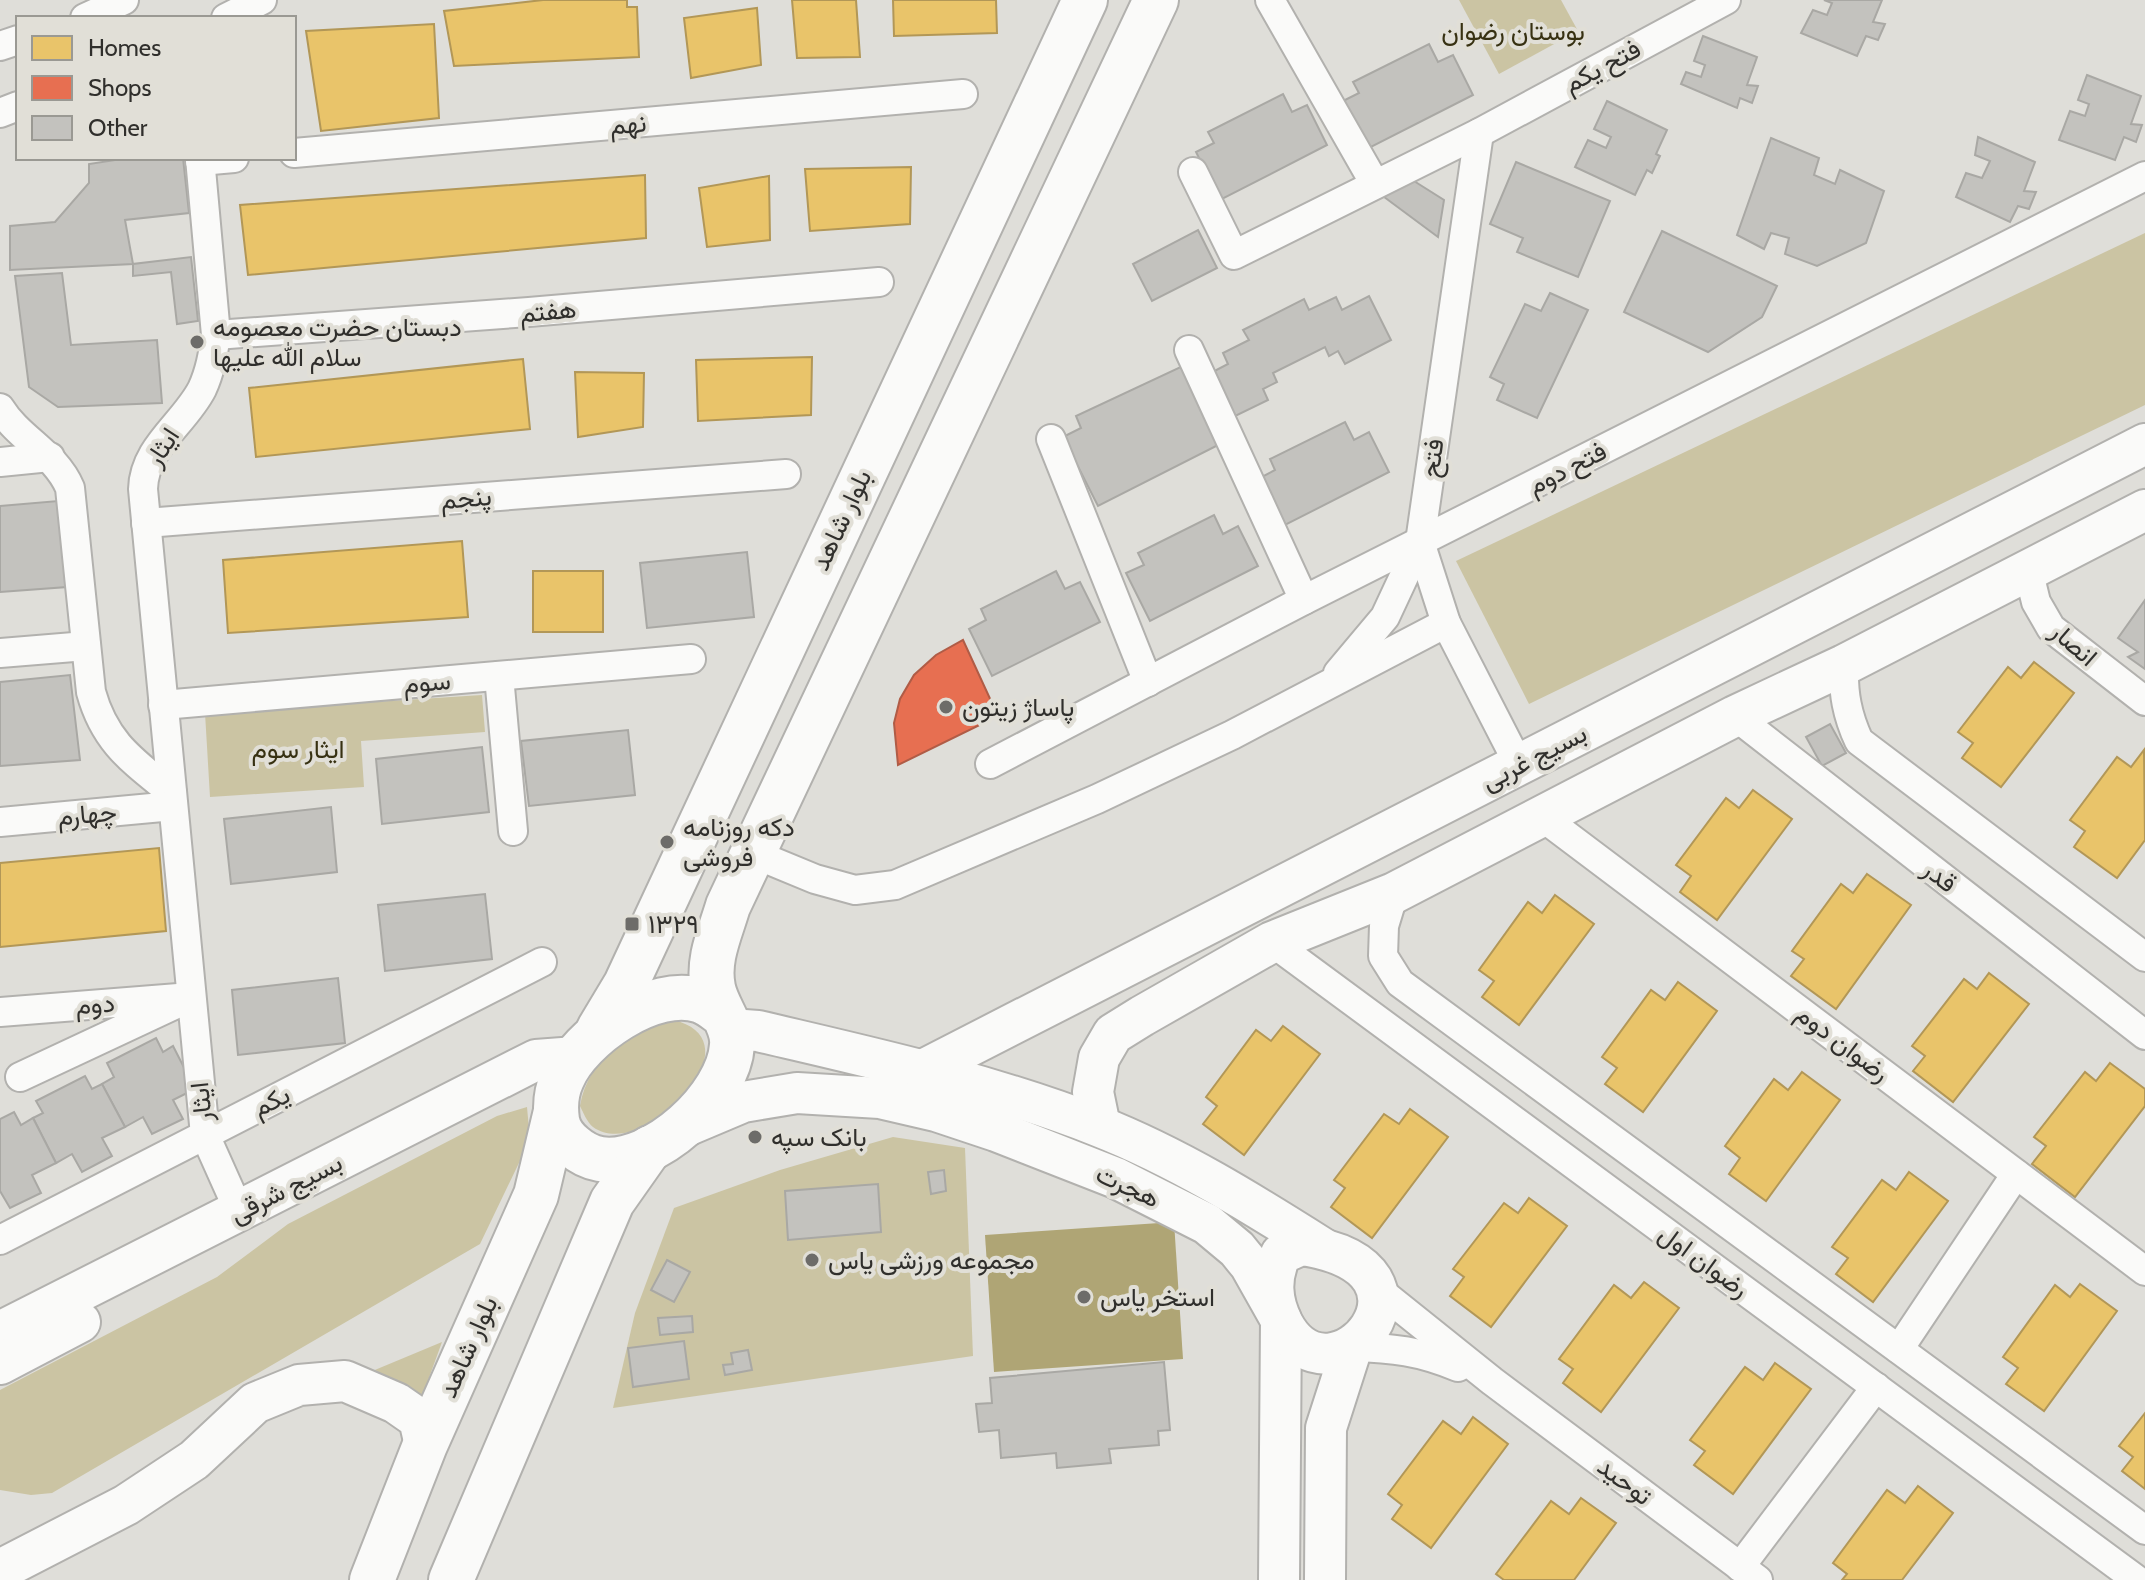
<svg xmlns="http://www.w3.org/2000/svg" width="2145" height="1580" viewBox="0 0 2145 1580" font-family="Cabin,Vazirmatn,sans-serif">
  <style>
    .green { fill: #cbc4a3 }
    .water { fill: #afa575 }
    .homes { fill: #e9c46a; stroke: #b29757; stroke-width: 2 }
    .shops { fill: #e76f51; stroke: #b05c46; stroke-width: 2 }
    .building { fill: #c3c2be; stroke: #a9a8a4; stroke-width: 2 }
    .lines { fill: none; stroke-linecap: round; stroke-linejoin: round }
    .minor-casing { stroke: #b2b1ae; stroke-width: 32 }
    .secondary-casing { stroke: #b2b1ae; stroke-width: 44 }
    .primary-casing { stroke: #b2b1ae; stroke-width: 48 }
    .minor { stroke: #fafaf9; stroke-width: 28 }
    .secondary { stroke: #fafaf9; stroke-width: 40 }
    .primary { stroke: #fafaf9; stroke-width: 44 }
    .poi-dot { fill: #6d6c69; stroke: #e1dfd7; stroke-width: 3 }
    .labels { text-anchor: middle; stroke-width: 8; stroke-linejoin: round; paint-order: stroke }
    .park-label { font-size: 26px; fill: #373112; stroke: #e1dfd7 }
    .street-label { font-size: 26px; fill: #302f2c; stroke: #e1dfd7 }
    .poi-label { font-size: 26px; fill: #302f2c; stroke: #e1dfd7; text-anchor: start }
  </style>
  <rect width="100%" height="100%" fill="#dfded9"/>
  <!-- green -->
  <g class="green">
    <polygon points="1459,0 1561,0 1578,31 1499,74"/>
    <polygon points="2145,233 2145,405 1529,704 1456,561"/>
    <polygon points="482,695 485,732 361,741 364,787 210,797 205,713"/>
    <path d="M673,1020C762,1040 644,1164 593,1127C587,1122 583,1112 580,1106C588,1058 630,1032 673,1020Z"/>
    <polygon points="527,1107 530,1140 480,1244 52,1493 31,1495 0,1490 0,1390 217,1277 288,1224 497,1116"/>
    <polygon points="893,1137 965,1148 973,1356 613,1408 635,1313 674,1208 780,1170"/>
    <polygon points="442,1342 422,1397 370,1372"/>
  </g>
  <!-- water -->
  <polygon class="water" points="1174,1222 1183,1359 994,1372 985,1235"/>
  <!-- homes -->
  <g class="homes">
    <polygon points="543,0 627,0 627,7 637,7 639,57 454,66 444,11"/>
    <polygon points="792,0 856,0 860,57 797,58"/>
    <polygon points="893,0 996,0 997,33 894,36"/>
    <polygon points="757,8 761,65 691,78 684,18"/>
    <polygon points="434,24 439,118 321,131 306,31"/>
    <polygon points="911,167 910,224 810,231 805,169"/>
    <polygon points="645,175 646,238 248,275 240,205"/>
    <polygon points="769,176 770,240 707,247 699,188"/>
    <polygon points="812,357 811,415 698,421 696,360"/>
    <polygon points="523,359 530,429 256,457 249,388"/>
    <polygon points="575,372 644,373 643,427 578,437"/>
    <polygon points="462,541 468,617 228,633 223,560"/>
    <rect x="533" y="571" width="70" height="61"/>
    <polygon points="2034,662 2074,693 2001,787 1962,758 1973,743 1958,732 2008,667 2021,678"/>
    <polygon points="2144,750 2145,840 2117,878 2074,847 2085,831 2070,820 2117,757 2131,767"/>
    <polygon points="1753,790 1792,819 1717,920 1680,892 1691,876 1676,865 1726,798 1739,808"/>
    <polygon points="159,848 166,931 0,947 0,863"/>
    <polygon points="1867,874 1911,905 1836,1009 1791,976 1804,959 1792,951 1841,884 1853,893"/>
    <polygon points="1555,895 1594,924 1519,1025 1482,997 1494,981 1479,970 1528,902 1542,913"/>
    <polygon points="1989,973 2029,1004 1953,1102 1913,1071 1925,1056 1912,1046 1964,979 1977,989"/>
    <polygon points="1678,982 1717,1011 1643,1112 1605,1084 1617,1068 1602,1057 1651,990 1665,1000"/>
    <polygon points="1283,1026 1320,1054 1244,1155 1203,1124 1217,1106 1206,1097 1256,1030 1271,1041"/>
    <polygon points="2110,1063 2145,1089 2145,1106 2075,1197 2032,1164 2046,1146 2034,1137 2085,1072 2096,1081"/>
    <polygon points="1802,1072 1840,1100 1766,1201 1729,1174 1740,1158 1725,1146 1774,1079 1788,1090"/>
    <polygon points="1410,1109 1448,1137 1372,1238 1331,1207 1345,1188 1334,1180 1384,1114 1399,1124"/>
    <polygon points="1909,1172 1948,1201 1873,1302 1836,1274 1848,1258 1832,1247 1882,1180 1896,1190"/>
    <polygon points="1529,1198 1567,1226 1491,1327 1450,1296 1464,1277 1453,1269 1504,1203 1518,1213"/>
    <polygon points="1644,1282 1679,1308 1601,1412 1563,1383 1573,1369 1559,1359 1614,1285 1631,1298"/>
    <polygon points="2080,1284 2117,1311 2044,1411 2006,1384 2018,1368 2003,1357 2055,1285 2070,1297"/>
    <polygon points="1775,1363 1811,1389 1733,1494 1694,1465 1705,1451 1690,1440 1745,1367 1763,1380"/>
    <polygon points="2145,1413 2145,1489 2122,1471 2133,1457 2119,1446"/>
    <polygon points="1473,1417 1508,1444 1431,1548 1392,1519 1402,1505 1388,1494 1443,1421 1461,1434"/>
    <polygon points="1918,1486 1953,1513 1902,1580 1842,1580 1847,1574 1833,1563 1887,1490 1905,1503"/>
    <polygon points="1581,1498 1616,1523 1574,1580 1504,1580 1496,1574 1551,1501 1569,1514"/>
  </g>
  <!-- shops -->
  <polygon class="shops" points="963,640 998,716 898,765 894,723 900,699 914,675 936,655"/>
  <!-- building -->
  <g class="building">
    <polygon points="1824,0 1882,0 1873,22 1885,24 1878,40 1866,36 1857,56 1801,33 1813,10 1827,15 1832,3"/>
    <polygon points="1703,36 1757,57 1747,85 1758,86 1752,103 1740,98 1737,108 1681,84 1686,72 1701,77 1705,65 1694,61"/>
    <polygon points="1429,44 1438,62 1453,55 1473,95 1365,150 1341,102 1359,93 1353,82"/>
    <polygon points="2087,75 2141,96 2131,124 2142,125 2136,142 2124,137 2115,160 2059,140 2070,111 2085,116 2089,104 2078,100"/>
    <polygon points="1283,94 1292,112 1307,105 1327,145 1220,200 1196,152 1214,143 1208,132"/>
    <polygon points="1607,101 1667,130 1656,154 1660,156 1652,173 1647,170 1635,195 1575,167 1588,140 1606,148 1611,137 1594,129"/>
    <polygon points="1978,137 2035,162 2024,191 2036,192 2029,209 2018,206 2010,222 1956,197 1966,173 1982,178 1990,161 1975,155"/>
    <polygon points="1771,138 1819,158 1814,175 1835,184 1840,170 1884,191 1866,243 1817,266 1785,254 1789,238 1771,233 1764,249 1737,235"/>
    <polygon points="128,158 183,158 189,213 125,220 133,264 10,270 10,226 55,222 89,183 89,164"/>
    <polygon points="1516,162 1610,201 1578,277 1517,252 1523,238 1490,224"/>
    <polygon points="1406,176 1444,200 1438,237 1376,191"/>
    <polygon points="1198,230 1217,268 1152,301 1133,264"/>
    <polygon points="1662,231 1777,286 1762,317 1708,352 1624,312"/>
    <polygon points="191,257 198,321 177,324 171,272 133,276 133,264"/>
    <polygon points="62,273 71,345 157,340 162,403 58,407 29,387 15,276"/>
    <polygon points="1550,293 1588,310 1537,418 1497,400 1504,384 1490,377 1525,304 1541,311"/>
    <polygon points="1369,296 1391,340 1345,364 1338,351 1329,356 1325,347 1273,373 1277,382 1263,389 1268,400 1225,421 1203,377 1228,364 1223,353 1249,340 1243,330 1304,299 1309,310 1336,297 1342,310"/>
    <polygon points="1187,364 1226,441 1098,506 1063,437 1081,428 1076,416"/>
    <polygon points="1345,422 1354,440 1369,432 1389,472 1281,527 1258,479 1275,470 1270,459"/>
    <polygon points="58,501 67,587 0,592 0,506"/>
    <polygon points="1214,515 1223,534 1238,526 1258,566 1150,621 1126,573 1144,565 1138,553"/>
    <polygon points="747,552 754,617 647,628 640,563"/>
    <polygon points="1056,571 1065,589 1080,582 1100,622 992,676 969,629 986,620 981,609"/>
    <polygon points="2145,600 2145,669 2128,657 2138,652 2118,638"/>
    <polygon points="70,675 80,760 0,766 0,682"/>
    <polygon points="1830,724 1846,753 1822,766 1806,737"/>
    <polygon points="628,730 635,795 529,806 521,741"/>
    <polygon points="482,747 489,812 382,824 376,759"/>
    <polygon points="331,807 337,872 231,884 224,819"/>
    <polygon points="485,894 492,959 385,971 378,905"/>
    <polygon points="338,978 345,1043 238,1055 232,990"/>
    <polygon points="156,1038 163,1052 173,1046 195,1089 173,1100 183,1119 152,1134 143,1117 125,1127 102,1084 114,1077 107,1063"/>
    <polygon points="85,1076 92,1089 102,1084 125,1127 102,1138 112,1156 82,1172 72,1154 56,1163 33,1118 43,1113 36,1101"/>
    <polygon points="14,1112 21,1125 33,1118 56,1163 32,1175 41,1193 10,1208 0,1191 0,1119"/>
    <polygon points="944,1170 946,1191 931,1194 928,1172"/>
    <polygon points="878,1184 881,1232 788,1240 785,1191"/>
    <polygon points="667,1260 690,1272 674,1302 651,1290"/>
    <polygon points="692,1316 693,1332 660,1335 658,1318"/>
    <polygon points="684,1341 689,1379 633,1387 628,1348"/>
    <polygon points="748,1350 752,1370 725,1375 723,1365 733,1364 731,1353"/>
    <polygon points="1164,1362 1170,1430 1158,1431 1159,1445 1109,1449 1111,1463 1057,1468 1056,1453 1001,1458 999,1430 979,1432 976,1404 992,1403 990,1378"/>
  </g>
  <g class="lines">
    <defs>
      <g id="minor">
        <polyline points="1270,0 1375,184"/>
        <polyline points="85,18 124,0"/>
        <polyline points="226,18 262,0"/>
        <polyline points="0,46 18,40"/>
        <polyline points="0,113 18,106"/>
        <polyline points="1479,133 1420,542 1446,623 1519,765"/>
        <polyline points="294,153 963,94"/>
        <path d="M200,158L216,335C213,354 210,372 202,389C184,424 144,447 143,489L205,1135L239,1211"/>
        <polyline points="200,161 234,158"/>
        <polyline points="1193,172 1234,255 1479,133 1726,0"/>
        <polyline points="216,335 529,312 879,282"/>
        <polyline points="1189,350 1304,600"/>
        <path d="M0,408C19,439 55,453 70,488L91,692C105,743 133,761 172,793"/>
        <polyline points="1051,439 1148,682"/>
        <polyline points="0,462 50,457"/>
        <polyline points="146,523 786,474"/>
        <polyline points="2028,569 2036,602 2051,628 2145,701"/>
        <polyline points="0,653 86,646"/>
        <path d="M1844,665C1843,693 1847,715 1859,741L2145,957"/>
        <polyline points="1338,673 1385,617 1420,542"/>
        <polyline points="499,676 513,831"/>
        <polyline points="163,705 691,659"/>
        <polyline points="1735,716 2145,1035"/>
        <polyline points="990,764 1304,600 2145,176"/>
        <polyline points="1541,816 2145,1271"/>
        <polyline points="0,822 173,806"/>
        <polyline points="752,853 815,879 855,890 895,885 1097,799 1232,735 1446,623"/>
        <polyline points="1394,893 1384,926 1383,956 1400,983 2145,1530"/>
        <polyline points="1272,942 2137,1580"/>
        <polyline points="0,1012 191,997"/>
        <polyline points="20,1077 176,1004"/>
        <polyline points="0,1240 542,962"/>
        <polyline points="1376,1288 1492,1381 1758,1580"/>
        <path d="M1352,1347C1393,1348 1420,1351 1458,1367"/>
        <polyline points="1899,1349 2016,1174"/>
        <polyline points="1740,1567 1876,1387"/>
      </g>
      <g id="secondary">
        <path d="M730,1029L758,1031C872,1058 988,1083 1098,1126C1177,1157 1251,1203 1322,1248"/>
        <polyline points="923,1070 2145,444"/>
        <polyline points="1100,1126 1093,1092 1099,1058 1113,1034 1142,1016 1272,942 1394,893 1735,716 1844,665 2145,510"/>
        <polyline points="679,1129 743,1102 797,1093 880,1098 936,1111 996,1131 1116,1178 1207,1224 1237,1249 1250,1265 1281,1320 1279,1580"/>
        <path d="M1301,1245C1460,1267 1332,1416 1283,1324C1271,1300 1270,1278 1281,1254Z"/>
        <polyline points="0,1332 536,1060 576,1057"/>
        <polyline points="0,1364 80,1322"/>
        <polyline points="0,1570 126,1505 194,1460 255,1403 299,1385 345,1381 396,1403 419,1419 425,1445"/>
        <polyline points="1325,1580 1326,1428 1352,1347"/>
      </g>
      <g id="primary">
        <path d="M722,1014C715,1009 709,1004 701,1001C655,984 579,1037 562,1079C556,1092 555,1106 557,1120C560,1139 582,1156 600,1159C654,1167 729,1097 732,1045C734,1026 717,1008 713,988C707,960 720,933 728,906L1156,0"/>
        <polyline points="599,1029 626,984 1085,0"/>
        <polyline points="372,1580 425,1445 536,1195 556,1111"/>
        <polyline points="451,1580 612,1202 650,1148"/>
      </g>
    </defs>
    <!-- minor casing -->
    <use href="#minor" class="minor-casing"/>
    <!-- secondary casing -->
    <use href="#secondary" class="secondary-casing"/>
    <!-- primary casing -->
    <use href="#primary" class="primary-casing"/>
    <!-- minor -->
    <use href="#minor" class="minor"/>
    <!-- secondary -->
    <use href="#secondary" class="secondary"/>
    <!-- primary -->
    <use href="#primary" class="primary"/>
  </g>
  <!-- markers -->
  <g class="poi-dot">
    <circle cx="197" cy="342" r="8"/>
    <circle cx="946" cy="707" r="8"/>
    <circle cx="667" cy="842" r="8"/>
    <rect x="624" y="916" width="16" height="16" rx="4"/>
    <circle cx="755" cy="1137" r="8"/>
    <circle cx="812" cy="1260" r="8"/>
    <circle cx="1084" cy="1297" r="8"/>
  </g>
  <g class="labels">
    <!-- park labels -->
    <g class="park-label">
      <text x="1513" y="40">بوستان رضوان</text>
      <text x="298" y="758">ایثار سوم</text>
    </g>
    <!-- street labels -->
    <g class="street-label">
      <text transform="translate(1602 66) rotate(-28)" y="9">فتح یکم</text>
      <text transform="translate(628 124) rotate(-5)" y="9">نهم</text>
      <text transform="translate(548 311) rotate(-5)" y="9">هفتم</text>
      <text transform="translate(162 447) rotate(-57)" y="9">ایثار</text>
      <text transform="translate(1432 458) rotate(-82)" y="9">فتح</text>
      <text transform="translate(1567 468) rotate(-27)" y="9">فتح دوم</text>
      <text transform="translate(466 498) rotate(-5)" y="9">پنجم</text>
      <text transform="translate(841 520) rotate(-65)" y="9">بلوار شاهد</text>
      <text transform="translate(2074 644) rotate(41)" y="9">انصار</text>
      <text transform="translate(427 682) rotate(-5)" y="9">سوم</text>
      <text transform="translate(1534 757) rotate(-27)" y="9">بسیج غربی</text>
      <text transform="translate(87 814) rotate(-5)" y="9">چهارم</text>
      <text transform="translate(1940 876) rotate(38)" y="9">قدر</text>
      <text transform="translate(95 1004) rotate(-4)" y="9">دوم</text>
      <text transform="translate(1843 1043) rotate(37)" y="9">رضوان دوم</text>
      <text transform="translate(271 1101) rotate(-27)" y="9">یکم</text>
      <text transform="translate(201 1102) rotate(-96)" y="9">ایثار</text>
      <text transform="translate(1128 1186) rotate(25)" y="9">هجرت</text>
      <text transform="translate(286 1188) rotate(-27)" y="9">بسیج شرقی</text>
      <text transform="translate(1704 1261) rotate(36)" y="9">رضوان اول</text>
      <text transform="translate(468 1347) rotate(-66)" y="9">بلوار شاهد</text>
      <text transform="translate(1625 1481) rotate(37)" y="9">توحید</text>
    </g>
    <!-- poi labels -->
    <g class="poi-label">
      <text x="213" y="336">دبستان حضرت معصومه<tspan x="213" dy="30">سلام الله علیها</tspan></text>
      <text x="962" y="716">پاساژ زیتون</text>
      <text x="683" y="836">دکه روزنامه<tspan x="683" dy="30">فروشی</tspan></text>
      <text x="648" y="933">۱۳۲۹</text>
      <text x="771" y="1146">بانک سپه</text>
      <text x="828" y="1269">مجموعه ورزشی یاس</text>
      <text x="1100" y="1306">استخر یاس</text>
    </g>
  </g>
  <!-- legend -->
  <rect x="16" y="16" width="280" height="144" fill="#e1dfd7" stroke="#9a9993" stroke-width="2"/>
  <rect x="32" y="36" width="40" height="24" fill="#e9c46a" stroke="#9a9993" stroke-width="2"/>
  <text x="88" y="56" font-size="24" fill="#302f2c">Homes</text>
  <rect x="32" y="76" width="40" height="24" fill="#e76f51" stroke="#9a9993" stroke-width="2"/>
  <text x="88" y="96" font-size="24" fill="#302f2c">Shops</text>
  <rect x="32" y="116" width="40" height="24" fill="#c3c2be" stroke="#9a9993" stroke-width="2"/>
  <text x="88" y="136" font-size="24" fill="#302f2c">Other</text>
</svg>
